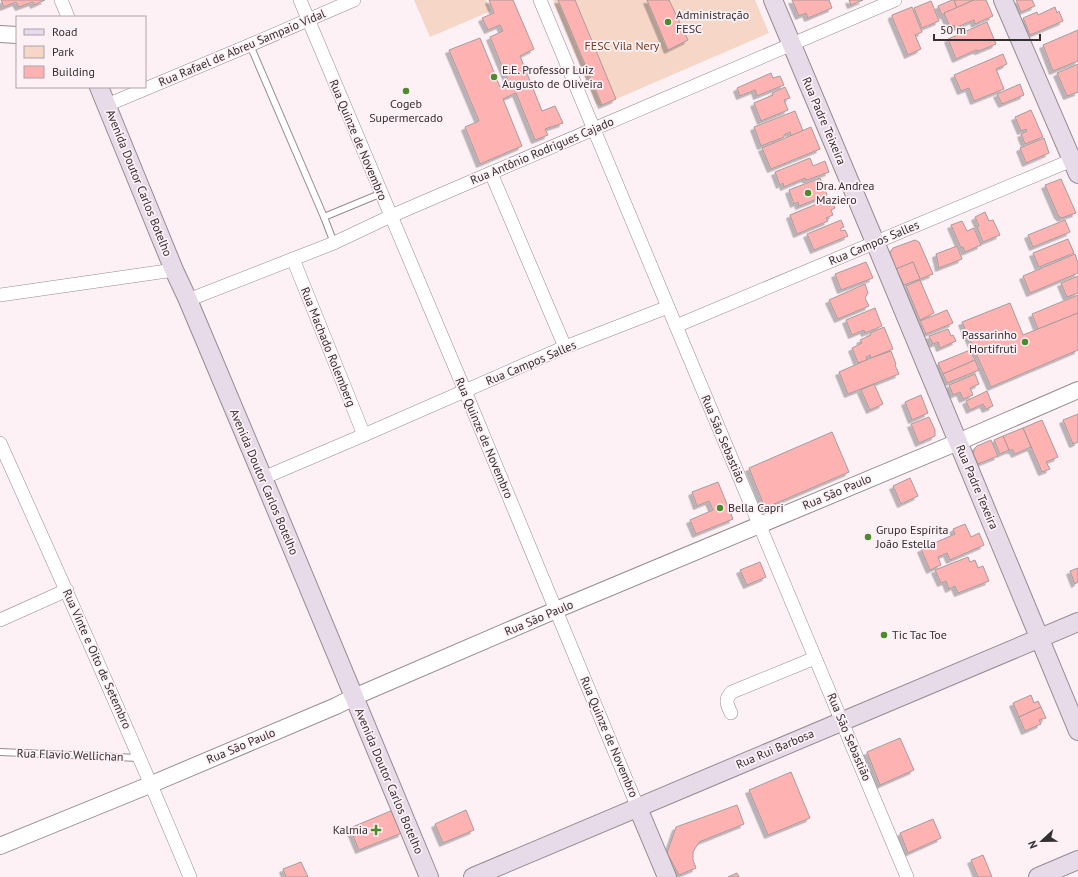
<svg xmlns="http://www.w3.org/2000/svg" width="1078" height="877" viewBox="0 0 1078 877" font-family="'PT Sans',sans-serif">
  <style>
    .green { fill: #f6d7c7 }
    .building { fill: #ffb2b2; stroke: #a79b9b; filter: url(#shadow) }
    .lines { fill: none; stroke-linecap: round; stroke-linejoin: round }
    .service-casing { stroke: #968c90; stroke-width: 8 }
    .minor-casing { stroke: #968c90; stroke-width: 14 }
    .tertiary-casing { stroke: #968c90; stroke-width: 18 }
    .secondary-casing { stroke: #968c90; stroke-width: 20 }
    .service { stroke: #fff; stroke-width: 6 }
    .minor { stroke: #fff; stroke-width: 13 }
    .tertiary { stroke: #fff; stroke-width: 16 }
    .secondary { stroke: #e7dae9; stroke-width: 18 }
    .poi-dot { fill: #4c8b2b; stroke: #fdf1f6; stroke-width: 1.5 }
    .labels { text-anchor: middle; stroke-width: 3.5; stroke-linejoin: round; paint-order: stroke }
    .poi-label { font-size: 12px; fill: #342f31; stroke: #fdf1f6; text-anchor: start }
    .park-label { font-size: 12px; fill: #6e3a1c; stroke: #fdf1f6 }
    .street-label { font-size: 12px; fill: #342f31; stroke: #fdf1f6 }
  </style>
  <defs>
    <filter id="shadow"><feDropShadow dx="-3.5" dy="3.5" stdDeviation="0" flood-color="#0004"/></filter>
  </defs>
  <rect width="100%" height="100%" fill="#fdf1f6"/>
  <!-- green -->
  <g class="green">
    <polygon points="414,0 486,0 491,11 430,37"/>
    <polygon points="553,0 755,0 769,33 600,106 596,103"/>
  </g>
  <!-- building -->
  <g class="building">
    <polygon points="1,0 45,0 34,5 33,2 19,7 16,2 4,7"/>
    <polygon points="489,0 513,0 534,49 520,56 542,111 555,106 563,123 545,129 548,135 535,140 516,93 503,99 522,146 480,164 465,127 479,121 449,50 480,38 500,87 509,83 490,37 503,31 500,25 488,30 482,18 494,13"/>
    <polygon points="558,0 575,0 616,99 602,105"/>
    <polygon points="647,0 669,0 688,40 668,50"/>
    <polygon points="792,0 829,0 832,8 808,18 806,13 799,16"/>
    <polygon points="849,0 863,0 851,5"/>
    <polygon points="952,0 954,0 957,8 944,13 945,15 942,15 938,6"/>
    <polygon points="954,0 974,0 957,8"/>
    <polygon points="974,0 986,0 993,16 975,24 974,20 955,28 954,25 950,27 944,13"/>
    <polygon points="1016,0 1032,0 1035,6 1021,12"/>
    <polygon points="931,1 939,21 922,28 914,8"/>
    <polygon points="912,7 922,32 915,35 921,49 908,55 892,17 892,15"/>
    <polygon points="1055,7 1057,13 1059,11 1063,21 1030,35 1023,18 1037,12 1038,15"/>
    <polygon points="987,22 996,44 979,51 976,50 956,59 948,39"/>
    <polygon points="1078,30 1078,61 1053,71 1043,45"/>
    <polygon points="1003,54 1007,64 996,69 1004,89 974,101 969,88 961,91 954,75"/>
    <polygon points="1078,64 1078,92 1067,96 1057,73"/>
    <polygon points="771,73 773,78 780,76 784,85 757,96 755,90 740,96 737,88"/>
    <polygon points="1020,84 1024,95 1002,104 997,94"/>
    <polygon points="785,87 790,98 784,100 788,110 761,121 754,103 773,95 772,93"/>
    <polygon points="1031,110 1043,137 1025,144 1021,134 1027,131 1026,129 1021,131 1015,117"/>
    <polygon points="795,111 803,131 791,136 790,132 784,135 784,137 761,146 754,127"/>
    <polygon points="811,127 820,149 771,169 762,148"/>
    <polygon points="1044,138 1049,153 1026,163 1020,148"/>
    <polygon points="810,158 813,166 825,161 829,172 807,180 805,178 784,187 783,183 780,185 775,172"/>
    <polygon points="820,178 827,195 799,206 798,202 794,204 789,190"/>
    <polygon points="1061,179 1076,213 1061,218 1058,215 1045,185"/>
    <polygon points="831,198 835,208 831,210 833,215 826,218 828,221 797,234 790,215"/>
    <polygon points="985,212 989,221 993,220 1000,235 983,242 977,227 979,226 975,217"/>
    <polygon points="841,220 844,227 840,229 841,231 845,230 848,236 814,250 807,234"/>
    <polygon points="1065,220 1070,232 1033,247 1028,235"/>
    <polygon points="962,221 967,231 974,228 981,245 965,252 963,247 961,248 951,225"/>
    <polygon points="1068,239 1074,253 1039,267 1033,253"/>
    <polygon points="915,240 919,242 933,274 920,279 913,262 896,269 890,253 893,248"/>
    <polygon points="957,246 962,259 939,268 936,254"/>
    <polygon points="1075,254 1078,263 1078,273 1030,293 1023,276"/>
    <polygon points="866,262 873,278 841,290 835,274"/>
    <polygon points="913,262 920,279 904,285 896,269"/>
    <polygon points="1078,276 1078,293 1067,297 1061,283"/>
    <polygon points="920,280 934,313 920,320 906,286"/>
    <polygon points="865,284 868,293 865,298 869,306 838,319 829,300"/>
    <polygon points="1078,295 1078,313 1038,329 1032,314"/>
    <polygon points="1010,303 1023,335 1078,313 1078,350 991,387 962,322"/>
    <polygon points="875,308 882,326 865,333 864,330 852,335 846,320"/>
    <polygon points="947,310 953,323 926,334 920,321"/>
    <polygon points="884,327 893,349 871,358 870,355 866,357 867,360 858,363 852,348 862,343 860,340 871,335 870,333"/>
    <polygon points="948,329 951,336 953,335 956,341 940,348 938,342 933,344 929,336"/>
    <polygon points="970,350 975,360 943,374 938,363"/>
    <polygon points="891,351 896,364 895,365 899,374 848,394 839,372 871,358"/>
    <polygon points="975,360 979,370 947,383 943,374"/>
    <polygon points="975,374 979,384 970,388 973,395 963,399 960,392 953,395 949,385"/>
    <polygon points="874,384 883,404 870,410 861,390"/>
    <polygon points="987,391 993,406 986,409 983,404 970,410 966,401"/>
    <polygon points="921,395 928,413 912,420 905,402"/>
    <polygon points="1078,414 1078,442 1073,444 1063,420"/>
    <polygon points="929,417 935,430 935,436 919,443 911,424"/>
    <polygon points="1042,420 1058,457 1046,462 1050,469 1042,472 1023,428"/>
    <polygon points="1023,428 1031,447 1015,454 1013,450 1009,450 1003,436"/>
    <polygon points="832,432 849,472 765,508 749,468"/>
    <polygon points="1003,436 1009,450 1000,454 994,440"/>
    <polygon points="991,440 998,456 978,464 973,453 975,448 977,446"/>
    <polygon points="910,478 918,496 901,504 893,486"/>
    <polygon points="718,482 733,519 696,534 690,520 713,510 709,501 697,506 692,492"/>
    <polygon points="965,524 971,537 979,533 984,545 950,560 947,553 938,557 941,565 930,570 921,549 955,534 953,529"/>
    <polygon points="968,557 970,562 975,560 978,568 983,566 989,581 958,593 955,586 949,589 946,581 941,583 935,570"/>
    <polygon points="760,562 766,577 747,585 740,570"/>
    <polygon points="1078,568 1078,582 1075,584 1070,571"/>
    <polygon points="1031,695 1034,703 1038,701 1041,707 1019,717 1013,703"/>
    <polygon points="1041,707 1046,718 1039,720 1041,724 1025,731 1019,717"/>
    <polygon points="900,738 914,770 880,785 867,752"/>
    <polygon points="791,772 810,818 768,835 749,790"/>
    <polygon points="737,805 744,824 699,842 693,852 693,860 696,868 679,875 667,853 676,827"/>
    <polygon points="393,810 402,833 359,850 350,828"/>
    <polygon points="466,810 474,830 443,843 435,824"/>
    <polygon points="933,819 941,838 908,853 900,833"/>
    <polygon points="983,855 992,877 978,877 971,860"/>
    <polygon points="301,862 308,877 286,877 283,869"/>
    <polygon points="737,873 739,877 728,877"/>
  </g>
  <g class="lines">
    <defs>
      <g id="service">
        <polyline points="250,45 324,217"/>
        <polyline points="334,243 324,217 382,193"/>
        <polyline points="0,752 139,758"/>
      </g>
      <g id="minor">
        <polyline points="61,0 68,17"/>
        <polyline points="300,0 465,391 638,808"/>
        <polyline points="540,0 676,326 907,877"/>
        <polyline points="107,105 250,45 354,0"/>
        <polyline points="491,173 565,347"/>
        <polyline points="293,259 364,435"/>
        <polyline points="0,295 174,270"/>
        <polyline points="188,300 334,243 391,216 491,173 895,0"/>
        <polyline points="676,326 1072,160"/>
        <path d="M0,443C65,587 129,731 190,877"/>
        <polyline points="263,478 364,435 565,347 668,307"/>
        <polyline points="0,620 67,590"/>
        <path d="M731,713C727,705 724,699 732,692L815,658"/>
      </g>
      <g id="tertiary">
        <polyline points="0,34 17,35"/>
        <polyline points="0,846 152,784 336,706 354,697 556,610 958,442 1078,390"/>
      </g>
      <g id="secondary">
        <polyline points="773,0 875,242 1078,731"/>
        <polyline points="1003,0 1078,174"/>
        <polyline points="99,87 174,270 188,300 263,478 429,877"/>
        <polyline points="638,808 667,877"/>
        <polyline points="473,877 1078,622"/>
        <polyline points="1038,877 1078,860"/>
      </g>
    </defs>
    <!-- service casing -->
    <use href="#service" class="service-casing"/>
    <!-- minor casing -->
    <use href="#minor" class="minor-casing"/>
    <!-- tertiary casing -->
    <use href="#tertiary" class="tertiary-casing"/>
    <!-- secondary casing -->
    <use href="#secondary" class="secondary-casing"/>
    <!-- service -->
    <use href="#service" class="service"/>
    <!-- minor -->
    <use href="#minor" class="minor"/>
    <!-- tertiary -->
    <use href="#tertiary" class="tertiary"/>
    <!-- secondary -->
    <use href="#secondary" class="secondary"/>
  </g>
  <!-- markers -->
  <g class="poi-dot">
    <circle cx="668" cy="22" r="4"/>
    <circle cx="494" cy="77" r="4"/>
    <circle cx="406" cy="91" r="4"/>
    <circle cx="808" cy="193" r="4"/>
    <circle cx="1025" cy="342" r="4"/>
    <circle cx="720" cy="508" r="4"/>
    <circle cx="868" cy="537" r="4"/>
    <circle cx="884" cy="635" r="4"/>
    <path d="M374 824h4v4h4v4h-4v4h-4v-4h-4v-4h4z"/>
  </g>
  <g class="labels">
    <!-- poi labels -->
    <g class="poi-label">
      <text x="676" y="19">Administração<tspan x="676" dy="14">FESC</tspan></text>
      <text x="502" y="74">E.E. Professor Luiz<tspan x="502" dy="14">Augusto de Oliveira</tspan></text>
      <text x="406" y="108" text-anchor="middle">Cogeb<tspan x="406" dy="14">Supermercado</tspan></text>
      <text x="816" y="190">Dra. Andrea<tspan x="816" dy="14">Maziero</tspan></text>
      <text x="1017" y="339" text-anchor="end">Passarinho<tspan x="1017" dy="14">Hortifruti</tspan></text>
      <text x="728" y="512">Bella Capri</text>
      <text x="876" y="534">Grupo Espírita<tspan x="876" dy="14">João Estella</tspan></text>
      <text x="892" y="639">Tic Tac Toe</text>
      <text x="368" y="834" text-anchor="end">Kalmia</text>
    </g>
    <!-- park labels -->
    <g class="park-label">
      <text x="622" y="50">FESC Vila Nery</text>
    </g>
    <!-- street labels -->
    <g class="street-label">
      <text transform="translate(242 48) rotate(-23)" y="4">Rua Rafael de Abreu Sampaio Vidal</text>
      <text transform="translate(824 121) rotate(67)" y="4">Rua Padre Teixeira</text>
      <text transform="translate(358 140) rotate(67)" y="4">Rua Quinze de Novembro</text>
      <text transform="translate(542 151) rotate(-23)" y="4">Rua Antônio Rodrigues Cajado</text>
      <text transform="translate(139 183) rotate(68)" y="4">Avenida Doutor Carlos Botelho</text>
      <text transform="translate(874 243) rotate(-23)" y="4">Rua Campos Salles</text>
      <text transform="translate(328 347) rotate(68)" y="4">Rua Machado Rolemberg</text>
      <text transform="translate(531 363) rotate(-23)" y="4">Rua Campos Salles</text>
      <text transform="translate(484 438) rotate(67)" y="4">Rua Quinze de Novembro</text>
      <text transform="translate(723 439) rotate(67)" y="4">Rua São Sebastião</text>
      <text transform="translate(264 482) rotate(67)" y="4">Avenida Doutor Carlos Botelho</text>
      <text transform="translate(977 487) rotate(67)" y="4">Rua Padre Texeira</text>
      <text transform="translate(837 492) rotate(-23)" y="4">Rua São Paulo</text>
      <text transform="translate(539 618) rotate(-23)" y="4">Rua São Paulo</text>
      <text transform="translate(97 659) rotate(66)" y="4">Rua Vinte e Oito de Setembro</text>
      <text transform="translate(609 737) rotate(67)" y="4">Rua Quinze de Novembro</text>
      <text transform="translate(849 737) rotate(67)" y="4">Rua São Sebastião</text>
      <text transform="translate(241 746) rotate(-23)" y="4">Rua São Paulo</text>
      <text transform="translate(775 749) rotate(-23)" y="4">Rua Rui Barbosa</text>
      <text transform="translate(70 755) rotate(2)" y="4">Rua Flavio Wellichan</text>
      <text transform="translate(389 781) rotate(67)" y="4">Avenida Doutor Carlos Botelho</text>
    </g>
  </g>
  <!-- legend -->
  <rect x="16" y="16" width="130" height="72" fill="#fdf1f6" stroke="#ada3a7"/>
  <rect x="24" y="29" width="20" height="6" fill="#e7dae9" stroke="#ada3a7"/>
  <text x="52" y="36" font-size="12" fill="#342f31">Road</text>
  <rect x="24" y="46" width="20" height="12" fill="#f6d7c7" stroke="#ada3a7"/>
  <text x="52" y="56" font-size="12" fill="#342f31">Park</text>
  <rect x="24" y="66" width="20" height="12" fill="#ffb2b2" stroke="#ada3a7"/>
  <text x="52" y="76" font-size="12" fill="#342f31">Building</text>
  <!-- north arrow -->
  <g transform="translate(1042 841) rotate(248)" stroke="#fdf1f6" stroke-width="3" paint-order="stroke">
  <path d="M0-3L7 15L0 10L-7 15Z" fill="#342f31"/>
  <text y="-6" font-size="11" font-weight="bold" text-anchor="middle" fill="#342f31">N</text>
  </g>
  <!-- scale -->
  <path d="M934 34v6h106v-6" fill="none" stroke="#342f31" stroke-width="2"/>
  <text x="940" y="34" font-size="12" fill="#342f31" stroke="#fdf1f6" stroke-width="3" paint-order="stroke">50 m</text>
</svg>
